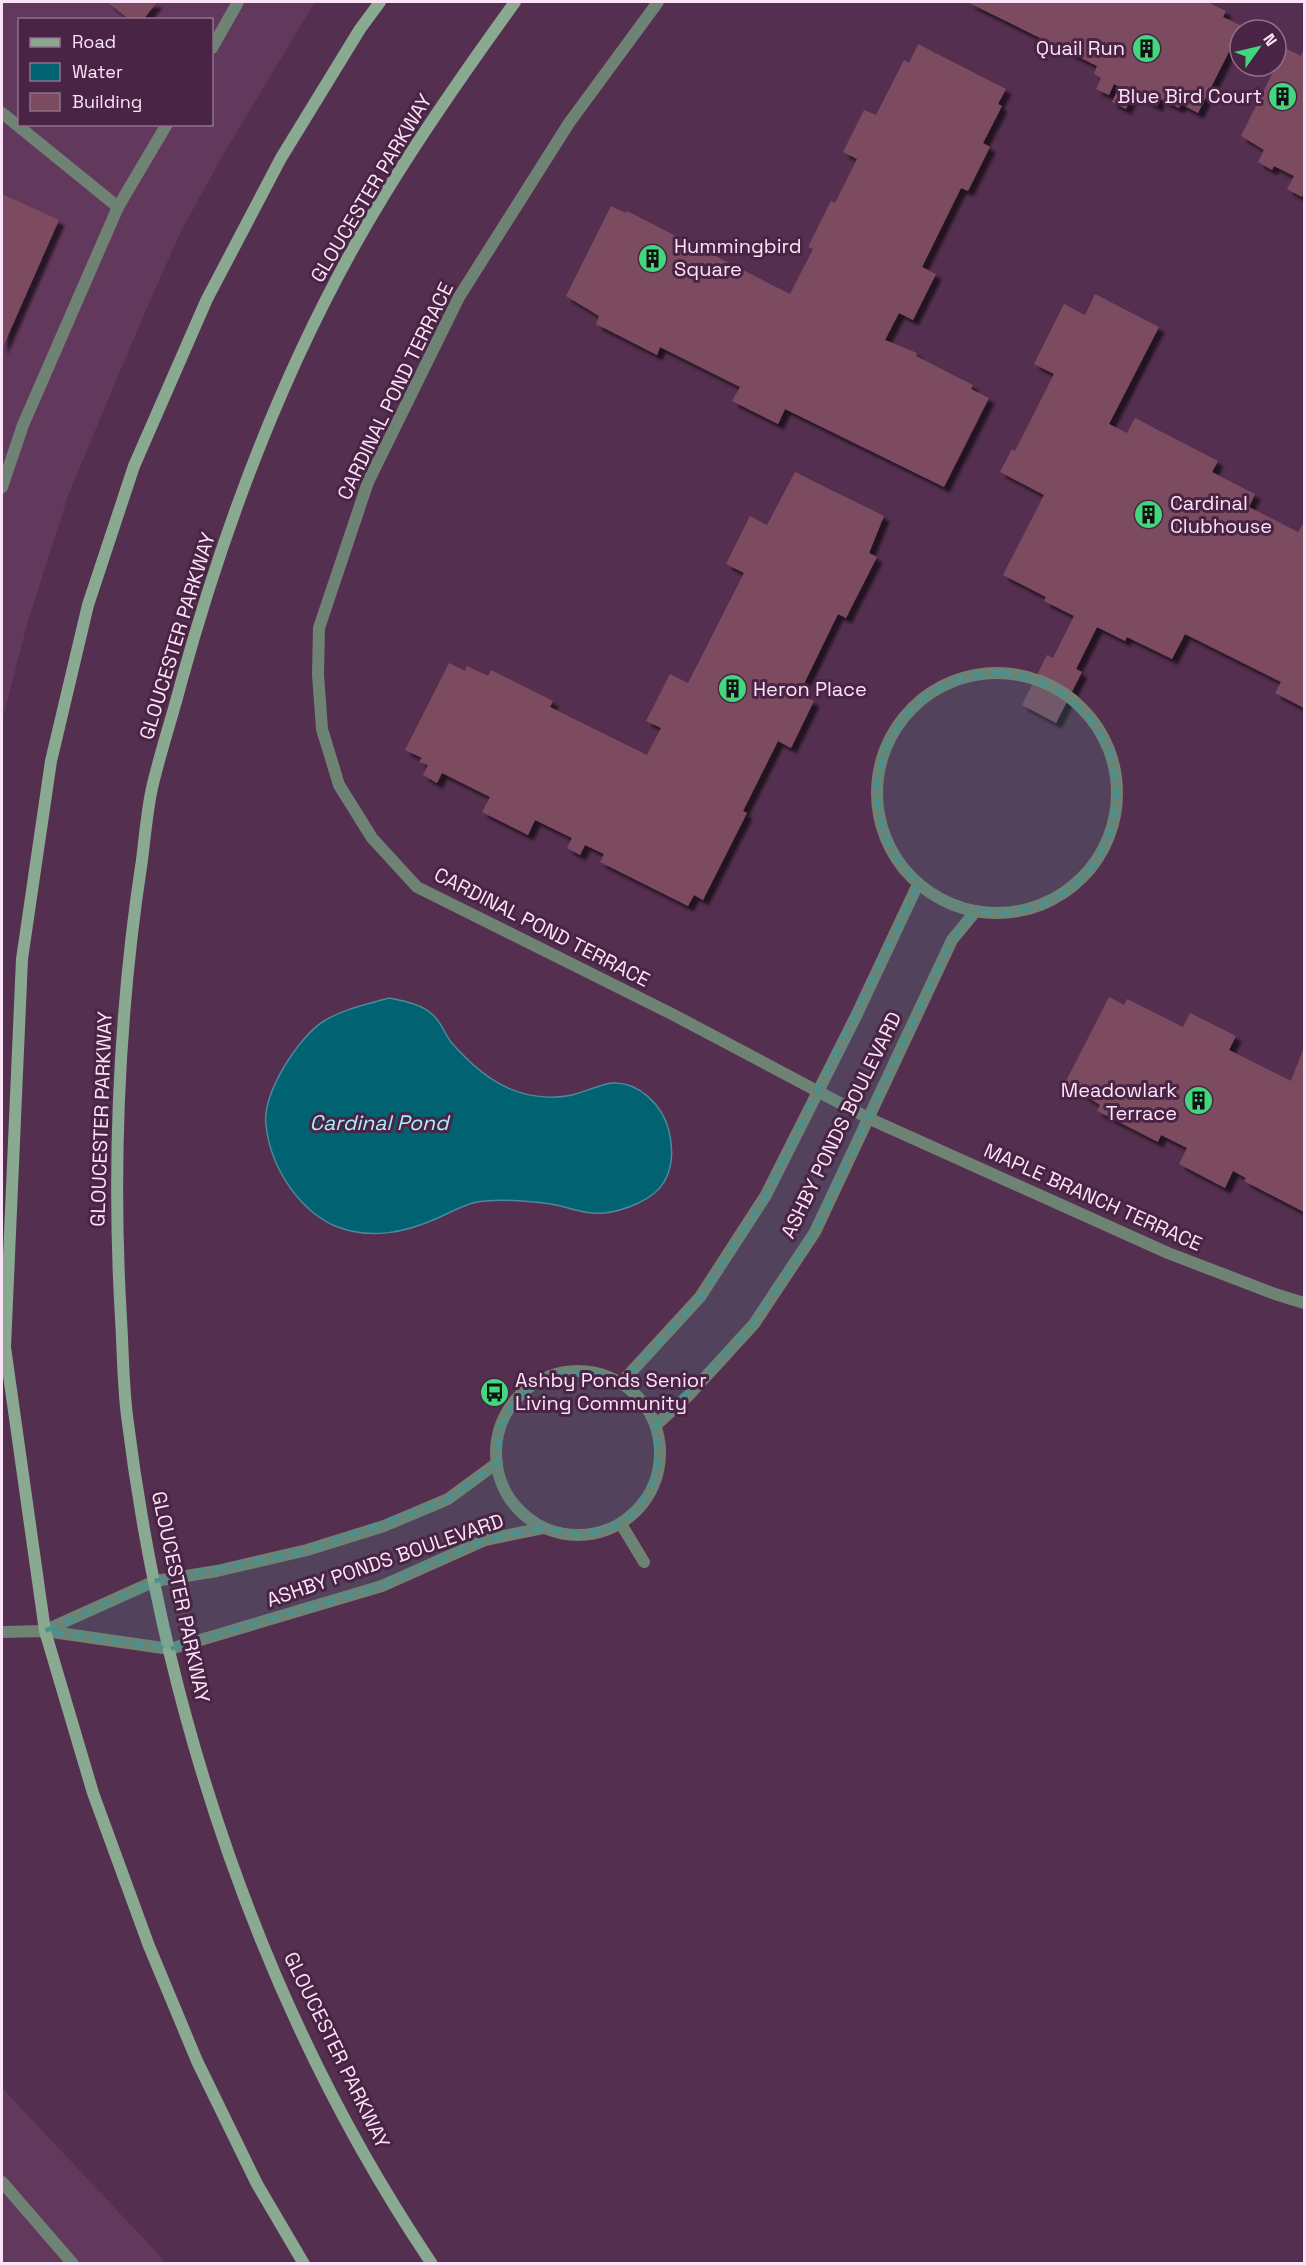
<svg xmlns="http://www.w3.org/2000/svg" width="1306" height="2265" viewBox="0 0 1306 2265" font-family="'Space Grotesk',sans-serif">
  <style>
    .built { fill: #63385d; fill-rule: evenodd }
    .water { fill: #016372; stroke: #4c899a; stroke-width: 1.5 }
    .building { fill: #7c4b60; filter: url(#shadow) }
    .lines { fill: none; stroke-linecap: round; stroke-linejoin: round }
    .service { stroke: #6f8374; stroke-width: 12 }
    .minor { stroke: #6f8374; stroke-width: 12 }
    .tertiary { stroke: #6f8374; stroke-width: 12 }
    .secondary { stroke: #89a991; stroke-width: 12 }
    .marked { fill: #4a9190; fill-opacity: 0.2; stroke: #4a9190; stroke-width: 4.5; stroke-dasharray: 12 8; stroke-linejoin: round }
    .labels { text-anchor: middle; stroke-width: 6; stroke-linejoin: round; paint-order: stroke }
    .poi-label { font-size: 20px; fill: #fce3f7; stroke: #492444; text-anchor: start }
    .street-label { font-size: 20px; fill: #fce3f7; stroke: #492444 }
    .water-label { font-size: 21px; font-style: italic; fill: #aeedfa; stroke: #492444 }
  </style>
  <defs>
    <filter id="shadow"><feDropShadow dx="5.5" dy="5.5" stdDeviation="1.5" flood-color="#0009"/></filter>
  </defs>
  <rect width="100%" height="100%" fill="#542f4f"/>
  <!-- built -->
  <g class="built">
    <path d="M2,2H315L224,153L181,231L145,312L69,493L28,621L2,721ZM20,20H212V124H20Z"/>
    <polygon points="2,2088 145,2240 166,2263 2,2263"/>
  </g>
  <!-- water -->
  <path class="water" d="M389,998C404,1001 422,1004 433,1015C441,1022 445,1034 451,1042C465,1058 485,1077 504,1086C523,1096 550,1100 572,1095C585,1092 598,1085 612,1083C639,1081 663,1106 669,1131C673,1148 673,1167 664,1182C654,1200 623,1211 604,1213C586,1215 569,1207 551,1204C528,1201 501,1198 477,1202C463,1205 451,1212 438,1218C404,1233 370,1240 335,1226C297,1209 270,1165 266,1125C262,1094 298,1037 324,1021C343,1009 368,1004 389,998Z"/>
  <!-- building -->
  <g class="building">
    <polygon points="107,2 157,2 143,20 130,20"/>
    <polygon points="967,2 1207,2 1226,11 1223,17 1242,26 1198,113 1181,104 1179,108 1160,99 1157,106 1133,94 1126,109 1112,102 1119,87 1114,84 1109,95 1096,89 1101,78 1094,74 1097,66"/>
    <polygon points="918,44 1006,89 998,104 1002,106 983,143 990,147 968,191 961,188 922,267 936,274 913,320 899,313 885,340 917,353 916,356 973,385 971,389 989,398 944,487 785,409 778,424 732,401 740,387 660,347 657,355 596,324 599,316 566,296 611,206 626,213 627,211 790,294 813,249 808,247 831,201 835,203 857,159 843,152 864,110 876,115 904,60 909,63"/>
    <polygon points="1285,48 1301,56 1302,52 1304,54 1304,191 1302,197 1287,189 1294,176 1274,166 1272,170 1258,162 1264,150 1241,136"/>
    <polygon points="2,194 59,220 2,349"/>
    <polygon points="1095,294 1159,327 1109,424 1127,433 1135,418 1218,461 1212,472 1255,494 1249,507 1298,532 1304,523 1304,708 1275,693 1281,682 1185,634 1172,659 1127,637 1125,641 1097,627 1076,669 1082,672 1056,723 1022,705 1047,655 1053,658 1074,616 1044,601 1046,597 1003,575 1044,495 1000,472 1012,449 1015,451 1054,374 1034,364 1064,304 1085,315"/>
    <polygon points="795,472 884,516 869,553 877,557 846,618 838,614 799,694 814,701 791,748 778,741 743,811 747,813 703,900 694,895 688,906 600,862 604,854 585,845 580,855 567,848 572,838 535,820 528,835 482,812 490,797 442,773 437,783 423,775 428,765 419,762 422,758 405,750 449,663 465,671 467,666 488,676 491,670 553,701 550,707 647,755 661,728 646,721 670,674 688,683 744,573 726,564 750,516 767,525"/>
    <polygon points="1109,997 1124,1005 1127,999 1183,1027 1190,1013 1236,1036 1229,1050 1291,1081 1304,1047 1304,1212 1244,1181 1246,1178 1233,1171 1225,1188 1179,1164 1187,1148 1161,1135 1158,1142 1097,1111 1100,1105 1065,1083"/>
  </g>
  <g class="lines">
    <!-- service -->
    <g class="service">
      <polyline points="212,48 238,2"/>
      <polyline points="2,113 118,207"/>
      <polyline points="2,487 23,425 118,207 167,124"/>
      <polyline points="621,1524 644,1562"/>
      <polyline points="2,2182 73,2264"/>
    </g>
    <!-- minor -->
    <g class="minor">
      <polyline points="658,2 569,123 459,297 368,482 319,628 318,675 322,729 339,785 372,838 417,887 670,1013 870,1119 1168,1253 1275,1294 1304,1303"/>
      <circle cx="997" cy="793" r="120"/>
      <circle cx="578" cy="1453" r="82"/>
      <polyline points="621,1383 700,1297 766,1195 857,1014 918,884"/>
      <polyline points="656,1425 689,1395 754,1324 815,1232 952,940 975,912"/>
      <polyline points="155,1581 217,1571 307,1550 384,1526 448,1499 497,1463"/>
      <polyline points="170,1649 382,1586 485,1540 543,1528"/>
    </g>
    <!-- tertiary -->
    <g class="tertiary">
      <polyline points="46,1630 155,1581"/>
      <polyline points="2,1632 45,1631 170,1649"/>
    </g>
    <!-- secondary -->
    <g class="secondary">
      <polyline points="304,2264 257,2184 197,2061 149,1946 93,1793 45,1631 5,1347 22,959 51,761 88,605 134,466 207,299 281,158 360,29 380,2"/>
      <path d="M432,2264C263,2013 164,1715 127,1416C123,1384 123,1351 121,1319C115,1218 116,1117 124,1016C128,964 134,912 142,860C145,836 147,811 152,788C160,753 172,718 181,683C228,512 293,343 386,192C426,127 470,64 515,2"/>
    </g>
  </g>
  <!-- marked area -->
  <path class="marked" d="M999,672L1035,679L1067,696L1093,722L1111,754L1117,790L1113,827L1098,860L1073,888L1044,905L1010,913L975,912L952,940L815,1232L754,1324L656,1425L657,1476L637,1511L621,1524L583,1536L543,1528L485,1540L382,1586L170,1649L45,1631L155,1581L307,1550L448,1499L497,1463L500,1427L508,1410L533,1384L567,1372L604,1375L621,1383L700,1297L766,1195L918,884L894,856L880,822L876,786L884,750L902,718L929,693L963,677Z"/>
  <!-- icons -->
  <defs>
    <symbol id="building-disc" viewBox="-11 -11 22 22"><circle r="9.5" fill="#41d77c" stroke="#492444"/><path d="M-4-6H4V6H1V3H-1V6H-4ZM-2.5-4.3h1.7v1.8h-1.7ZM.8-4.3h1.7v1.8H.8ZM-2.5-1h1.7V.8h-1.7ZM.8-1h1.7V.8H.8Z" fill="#111"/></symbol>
    <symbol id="bus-disc" viewBox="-11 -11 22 22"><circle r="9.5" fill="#41d77c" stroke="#492444"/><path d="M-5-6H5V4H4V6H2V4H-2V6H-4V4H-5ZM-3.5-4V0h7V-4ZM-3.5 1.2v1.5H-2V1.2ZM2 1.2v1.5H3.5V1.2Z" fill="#111"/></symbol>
  </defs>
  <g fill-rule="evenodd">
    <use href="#building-disc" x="1130" y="32" width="33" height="33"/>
    <use href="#building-disc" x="1266" y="80" width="33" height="33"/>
    <use href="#building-disc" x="636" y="242" width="33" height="33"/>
    <use href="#building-disc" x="1132" y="498" width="33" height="33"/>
    <use href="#building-disc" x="716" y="672" width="33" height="33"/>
    <use href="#building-disc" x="1182" y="1084" width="33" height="33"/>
    <use href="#bus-disc" x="478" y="1376" width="33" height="33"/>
  </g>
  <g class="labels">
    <!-- poi labels -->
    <g class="poi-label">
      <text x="1125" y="55" text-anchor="end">Quail Run</text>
      <text x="1262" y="103" text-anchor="end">Blue Bird Court</text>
      <text x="674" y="253">Hummingbird<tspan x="674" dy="23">Square</tspan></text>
      <text x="1170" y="510">Cardinal<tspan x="1170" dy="23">Clubhouse</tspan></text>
      <text x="753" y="696">Heron Place</text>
      <text x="1177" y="1097" text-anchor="end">Meadowlark<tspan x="1177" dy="23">Terrace</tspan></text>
      <text x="515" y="1387">Ashby Ponds Senior<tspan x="515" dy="23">Living Community</tspan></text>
    </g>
    <!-- street labels -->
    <g class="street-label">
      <text transform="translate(371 188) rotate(-59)" y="7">GLOUCESTER PARKWAY</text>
      <text transform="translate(395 391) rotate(-64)" y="7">CARDINAL POND TERRACE</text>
      <text transform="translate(177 636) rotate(-73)" y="7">GLOUCESTER PARKWAY</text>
      <text transform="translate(542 927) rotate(27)" y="7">CARDINAL POND TERRACE</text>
      <text transform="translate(101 1119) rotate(-88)" y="7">GLOUCESTER PARKWAY</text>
      <text transform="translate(841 1125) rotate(-64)" y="7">ASHBY PONDS BOULEVARD</text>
      <text transform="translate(1093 1197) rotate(24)" y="7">MAPLE BRANCH TERRACE</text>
      <text transform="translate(385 1560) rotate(-19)" y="7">ASHBY PONDS BOULEVARD</text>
      <text transform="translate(181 1597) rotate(78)" y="7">GLOUCESTER PARKWAY</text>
      <text transform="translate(337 2050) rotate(64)" y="7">GLOUCESTER PARKWAY</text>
    </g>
    <!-- water labels -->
    <g class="water-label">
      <text x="379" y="1130">Cardinal Pond</text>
    </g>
  </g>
  <!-- border -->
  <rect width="1306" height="2265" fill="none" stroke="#fce3f7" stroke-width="6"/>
  <!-- legend -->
  <rect x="18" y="18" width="195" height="108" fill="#492444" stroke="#91708c" stroke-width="1.5"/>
  <rect x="30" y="38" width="30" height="9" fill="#89a991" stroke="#91708c" stroke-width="1.5"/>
  <text x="72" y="48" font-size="18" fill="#fce3f7">Road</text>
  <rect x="30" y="63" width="30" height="18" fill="#016372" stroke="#91708c" stroke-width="1.5"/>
  <text x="72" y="78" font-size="18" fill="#fce3f7">Water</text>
  <rect x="30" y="93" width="30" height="18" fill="#7c4b60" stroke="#91708c" stroke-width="1.5"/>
  <text x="72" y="108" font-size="18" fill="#fce3f7">Building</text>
  <!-- north arrow -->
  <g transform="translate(1258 48) rotate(56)"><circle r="28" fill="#492444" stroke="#91708c" stroke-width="1.5"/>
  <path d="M0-4.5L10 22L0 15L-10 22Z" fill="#41d77c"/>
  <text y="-9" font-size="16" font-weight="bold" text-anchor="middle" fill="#fce3f7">N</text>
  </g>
</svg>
